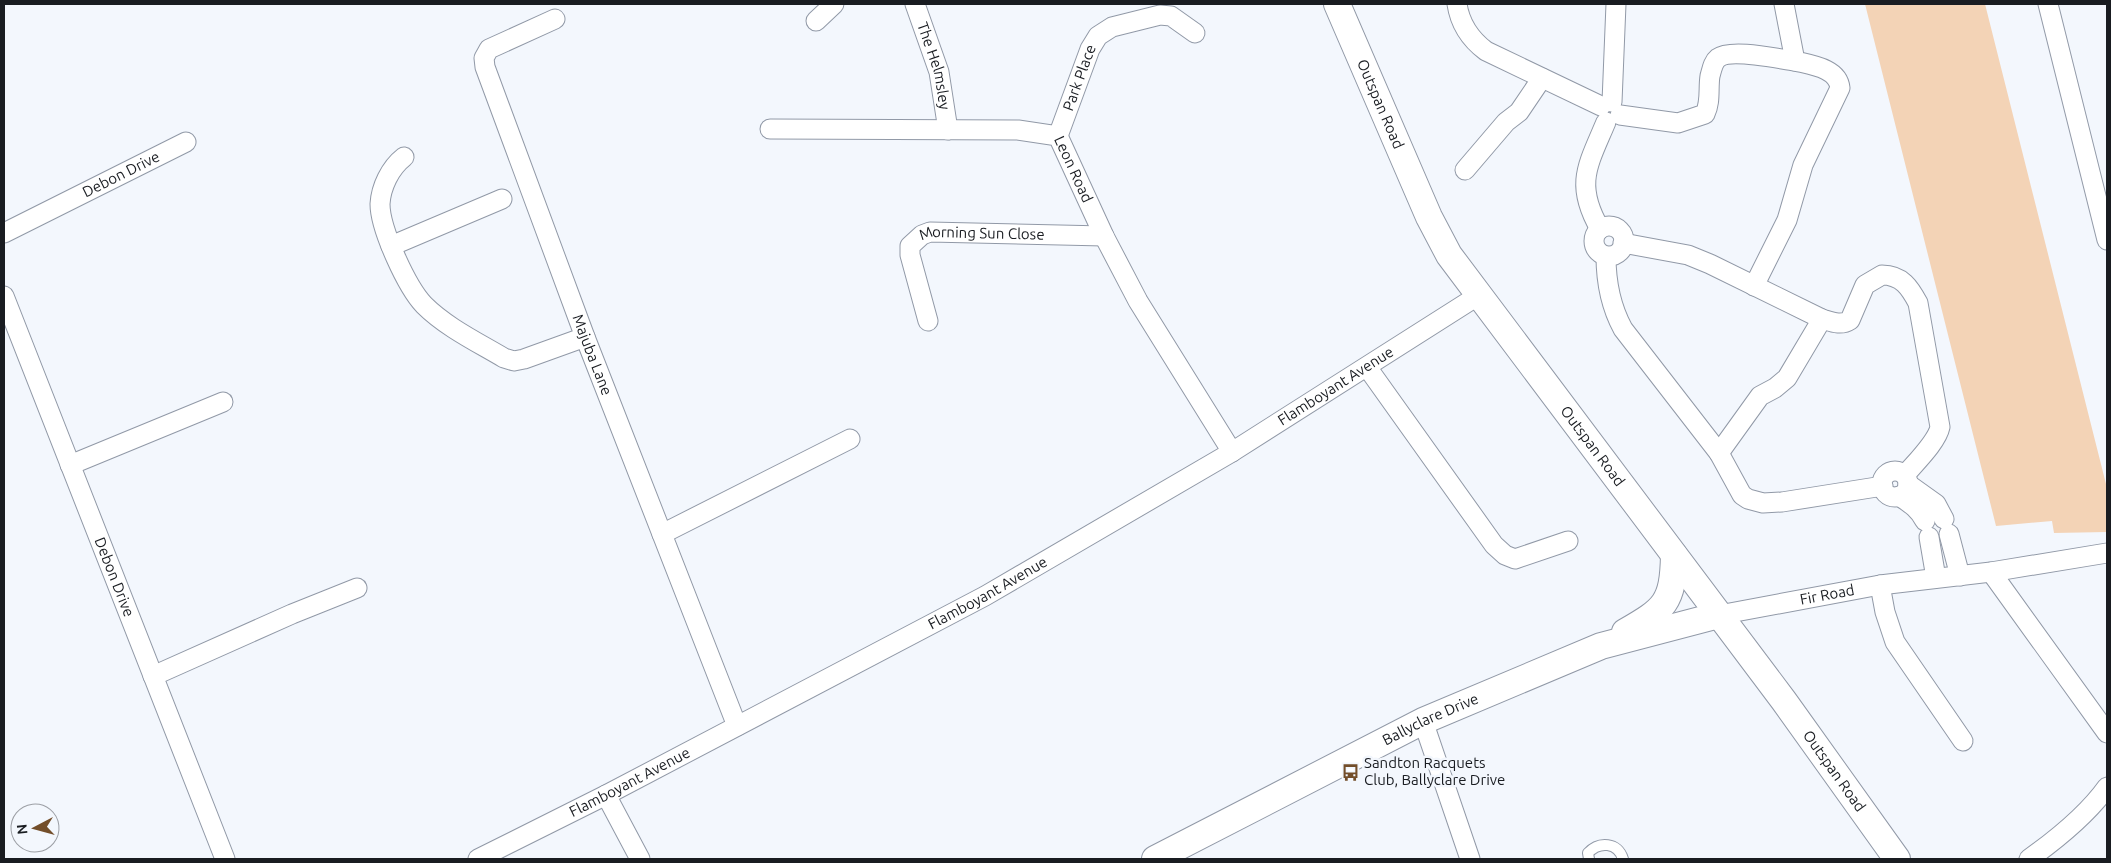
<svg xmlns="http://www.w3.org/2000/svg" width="2111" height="863" viewBox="0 0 2111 863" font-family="Ubuntu,sans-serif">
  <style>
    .green { fill: #f3d3b6 }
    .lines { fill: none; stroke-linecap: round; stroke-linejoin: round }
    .lane-casing { stroke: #9199a7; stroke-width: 12 }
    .street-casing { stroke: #9199a7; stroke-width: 21 }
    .secondary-casing { stroke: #9199a7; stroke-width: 28 }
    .lane { stroke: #fff; stroke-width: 10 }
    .street { stroke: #fff; stroke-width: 19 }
    .secondary { stroke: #fff; stroke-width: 26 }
    .labels { text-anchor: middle; stroke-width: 5; stroke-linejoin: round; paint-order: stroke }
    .street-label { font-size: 15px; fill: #191c21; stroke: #f3f7fd }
    .poi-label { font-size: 15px; fill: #191c21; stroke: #f3f7fd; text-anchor: start }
  </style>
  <rect width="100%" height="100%" fill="#f3f7fd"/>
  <!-- green -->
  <polygon class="green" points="1865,4 1985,4 2107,488 2107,532 2054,533 2052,521 1996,526"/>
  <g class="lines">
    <defs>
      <path id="lane" d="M1589,859L1588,853C1599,841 1618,842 1623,859"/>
      <g id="street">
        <path id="s1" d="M915,4L939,72L948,130"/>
        <path d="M1457,4C1460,24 1470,39 1486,51L1601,106"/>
        <polyline points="2048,4 2107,240"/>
        <path id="s2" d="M555,19L489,49L484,58L485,67L585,337L737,726"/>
        <polyline points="816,21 834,4"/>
        <polyline points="1612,102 1616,4"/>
        <path d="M1620,115L1678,123L1705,114C1711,102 1708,88 1710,76C1712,69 1713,62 1718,58C1731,48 1779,59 1795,61"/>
        <path id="s3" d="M770,129L1018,130L1058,136L1104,236L1138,301L1232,452"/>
        <path id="s4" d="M1058,136L1090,49L1098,36L1112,27L1160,15L1171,16L1195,33"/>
        <path d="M404,157C390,168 381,187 380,204C380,229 407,287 424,305C446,327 477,342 504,358L514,361L524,359L585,337"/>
        <polyline points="1465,170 1506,122 1519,112 1542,78"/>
        <circle cx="1609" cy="241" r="15"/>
        <path d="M1600,229C1574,184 1588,165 1606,122"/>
        <path id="s5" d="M4,233L186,142"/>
        <path d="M1623,243L1688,255L1710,264L1822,319C1832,322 1841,326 1850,320L1865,285L1882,275C1902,275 1910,288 1918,303L1940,427C1937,442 1915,463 1905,475"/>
        <polyline points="391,246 502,199"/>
        <path d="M1606,256C1606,281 1611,307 1623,329L1719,453L1742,495L1748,499L1763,503L1782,502L1883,486"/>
        <path d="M1754,286L1787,220L1803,165L1840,88C1838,68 1811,65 1795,61L1784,4"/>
        <path id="s6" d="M4,296L225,859"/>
        <path id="s7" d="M928,321L910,255V246L922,235L930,232L1104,236"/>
        <polyline points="1367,367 1494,545 1505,555 1515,559 1568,541"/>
        <polyline points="1719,453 1760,396 1775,388 1787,378 1822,319"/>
        <polyline points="70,465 223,402"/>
        <circle cx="1895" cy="484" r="13"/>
        <polyline points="1908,484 1936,504 1944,519"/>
        <path d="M1899,496C1911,504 1919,509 1925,521"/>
        <polyline points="662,534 850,439"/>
        <polyline points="1949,534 1960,576"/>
        <polyline points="1929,537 1936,578"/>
        <polyline points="1991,572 2107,733"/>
        <polyline points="1880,585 1885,612 1895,642 1963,741"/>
        <path id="s8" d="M1719,615L1880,585L1991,572L2107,553"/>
        <polyline points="153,676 292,614 357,588"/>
        <polyline points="1423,721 1470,859"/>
        <polyline points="606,795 640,859"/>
        <path id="s9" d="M478,859L606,795L985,596L1232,452L1479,295"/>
        <path d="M2029,859C2057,839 2087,815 2107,787"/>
      </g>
      <g id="secondary">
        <path id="s10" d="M1337,4L1429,217L1449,255L1784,701L1897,859"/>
        <path d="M1625,632C1665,609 1673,603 1674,555"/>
        <path id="s11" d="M1155,859L1423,721L1601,646L1719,615"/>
      </g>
    </defs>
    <!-- lane casing -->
    <use href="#lane" class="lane-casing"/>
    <!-- street casing -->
    <use href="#street" class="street-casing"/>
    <!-- secondary casing -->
    <use href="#secondary" class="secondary-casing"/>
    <!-- lane -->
    <use href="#lane" class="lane"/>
    <!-- street -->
    <use href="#street" class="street"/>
    <!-- secondary -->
    <use href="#secondary" class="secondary"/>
  </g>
  <!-- icons -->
  <defs>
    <symbol id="bus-bare" viewBox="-9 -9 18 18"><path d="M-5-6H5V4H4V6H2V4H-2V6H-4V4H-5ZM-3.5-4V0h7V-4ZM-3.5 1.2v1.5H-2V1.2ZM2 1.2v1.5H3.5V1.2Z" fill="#734e2a" stroke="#f3f7fd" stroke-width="2.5" paint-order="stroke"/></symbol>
  </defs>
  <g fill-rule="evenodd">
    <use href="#bus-bare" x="1338" y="760" width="25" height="25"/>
  </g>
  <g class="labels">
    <!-- street labels -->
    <g class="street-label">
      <text dy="5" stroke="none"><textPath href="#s1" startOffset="65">The Helmsley</textPath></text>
      <text dy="5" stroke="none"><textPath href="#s4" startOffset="62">Park Place</textPath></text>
      <text dy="5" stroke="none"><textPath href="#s10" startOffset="109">Outspan Road</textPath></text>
      <text dy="5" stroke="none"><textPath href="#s3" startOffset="325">Leon Road</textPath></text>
      <text dy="5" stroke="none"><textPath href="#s5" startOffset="131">Debon Drive</textPath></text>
      <text dy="5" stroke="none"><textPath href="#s7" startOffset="154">Morning Sun Close</textPath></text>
      <text dy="5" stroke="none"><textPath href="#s2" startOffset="399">Majuba Lane</textPath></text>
      <text dy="5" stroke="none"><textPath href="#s9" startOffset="980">Flamboyant Avenue</textPath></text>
      <text dy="5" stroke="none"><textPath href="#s10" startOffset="514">Outspan Road</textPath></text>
      <text dy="5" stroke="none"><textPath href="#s6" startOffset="302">Debon Drive</textPath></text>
      <text dy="5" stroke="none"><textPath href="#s9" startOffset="575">Flamboyant Avenue</textPath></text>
      <text dy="5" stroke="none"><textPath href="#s8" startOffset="110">Fir Road</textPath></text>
      <text dy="5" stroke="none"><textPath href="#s11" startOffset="309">Ballyclare Drive</textPath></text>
      <text dy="5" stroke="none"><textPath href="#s10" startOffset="919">Outspan Road</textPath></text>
      <text dy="5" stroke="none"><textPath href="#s9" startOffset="170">Flamboyant Avenue</textPath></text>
    </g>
    <!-- poi labels -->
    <g class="poi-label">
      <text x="1364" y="768">Sandton Racquets<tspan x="1364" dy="17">Club, Ballyclare Drive</tspan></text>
    </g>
  </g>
  <!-- border -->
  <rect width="2111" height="863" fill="none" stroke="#191c21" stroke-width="10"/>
  <!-- north arrow -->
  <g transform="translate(35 828) rotate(264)"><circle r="24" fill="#f3f7fd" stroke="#9c9fa5"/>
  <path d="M0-4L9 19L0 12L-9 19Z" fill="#734e2a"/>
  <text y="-8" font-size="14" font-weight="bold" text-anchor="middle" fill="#191c21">N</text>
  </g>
</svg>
